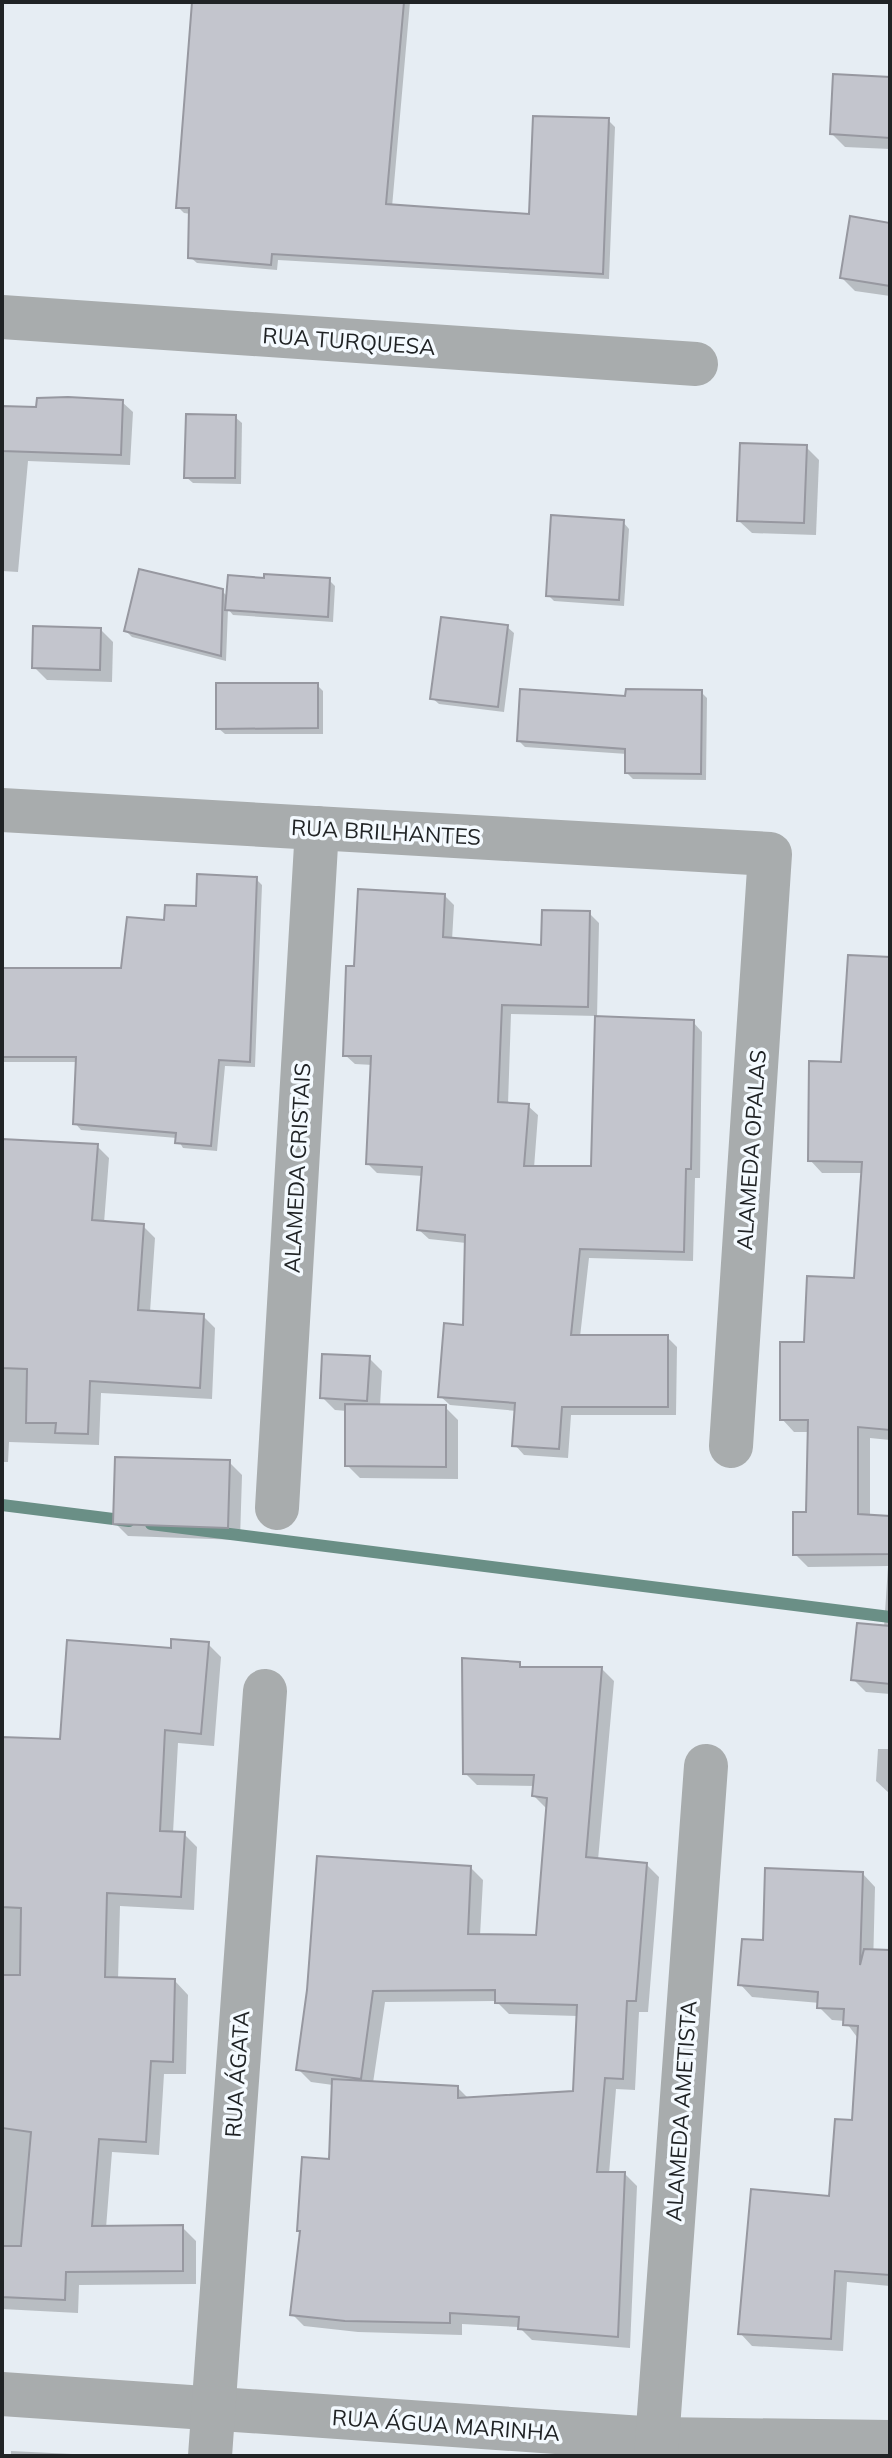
<svg xmlns="http://www.w3.org/2000/svg" width="892" height="2458" viewBox="0 0 892 2458" font-family="Mulish,sans-serif">
  <style>
    .shadow { fill: #0003; fill-rule: evenodd }
    .lines { fill: none; stroke-linecap: round; stroke-linejoin: round }
    .stream { stroke: #6a8f86; stroke-width: 12 }
    .building { fill: #c3c5cd; stroke: #9798a0; stroke-width: 2 }
    .minor { stroke: #a8acad; stroke-width: 44 }
    .labels { text-anchor: middle; stroke-width: 7; stroke-linejoin: round; paint-order: stroke }
    .street-label { font-size: 22px; fill: #202325; stroke: #f4faff }
  </style>
  <rect width="100%" height="100%" fill="#e6edf3"/>
  <!-- shadow -->
  <g class="shadow">
    <polygon points="194,2 410,2 392,207 530,216 608,120 615,127 609,279 278,260 277,270 197,263 190,257 191,214 184,213 178,207"/>
    <polygon points="890,79 890,149 845,147 832,134"/>
    <polygon points="890,225 890,296 855,291 842,278"/>
    <polygon points="122,402 133,412 130,465 28,461 18,572 2,571 2,408 38,410"/>
    <polygon points="235,417 242,423 241,484 193,483 186,477"/>
    <polygon points="806,447 819,460 816,535 752,533 739,521"/>
    <polygon points="623,522 629,529 624,606 554,601 548,595"/>
    <polygon points="329,580 335,586 333,622 233,615 228,609 226,661 132,637 126,631 222,591 228,597"/>
    <polygon points="507,627 514,633 504,712 439,704 432,698"/>
    <polygon points="100,629 113,642 112,682 47,680 34,667"/>
    <polygon points="317,685 323,691 323,734 225,734 218,728"/>
    <polygon points="701,692 707,698 706,780 633,779 627,773 627,754 525,747 519,741 627,698"/>
    <polygon points="256,879 262,885 255,1067 225,1066 217,1151 183,1148 177,1138 81,1130 75,1123 78,1062 2,1062 2,970 123,970 166,923"/>
    <path d="M445,896L454,905L452,940L543,948L589,913L599,923L597,1018L693,1022L702,1032L700,1178H695L693,1261L589,1258L580,1337H667L677,1347L676,1415H571L568,1458L524,1455L515,1445L517,1411L450,1405L440,1396L464,1327L466,1243L429,1239L419,1230L423,1176L377,1173L368,1164L373,1065L355,1064L345,1055L356,968ZM511,1014L597,1016L593,1168H534L538,1115L528,1106L508,1104Z"/>
    <polygon points="890,959 890,1440 870,1438 870,1517 890,1518 890,1694 866,1692 853,1679 884,1628 888,1566 808,1567 795,1554 808,1514 810,1432 794,1432 782,1419 806,1344 855,1280 864,1173 822,1173 810,1160 843,1065"/>
    <polygon points="2,1141 97,1146 109,1158 104,1223 143,1226 155,1238 150,1312 203,1316 215,1328 212,1399 101,1393 99,1445 9,1442 8,1462 2,1462"/>
    <polygon points="369,1358 382,1371 380,1406 445,1407 458,1420 458,1479 360,1478 347,1465 347,1411 335,1410 322,1397"/>
    <polygon points="229,1462 242,1475 240,1540 128,1536 115,1523"/>
    <polygon points="208,1644 221,1657 214,1746 178,1743 173,1833 184,1834 197,1847 194,1910 120,1906 118,1980 175,1981 188,1995 186,2074 164,2074 159,2155 112,2152 106,2228 182,2227 196,2241 196,2284 79,2285 78,2313 2,2309 2,1739 62,1741 173,1650"/>
    <path d="M519,1664L524,1669H602L614,1681L598,1860L646,1864L659,1877L648,2012H639L635,2090L616,2089L609,2174H625L637,2186L630,2348L532,2340L519,2327L462,2324V2335L358,2332L304,2326L292,2314L331,2161L333,2085L311,2082L298,2069L471,1868L483,1880L480,1936L538,1937L546,1808L534,1796L535,1786L477,1785L465,1773ZM496,2001L509,2014L578,2016L574,2092L469,2099L458,2088L373,2083L385,2002Z"/>
    <polygon points="878,1749 890,1749 890,1794 876,1781"/>
    <polygon points="863,1874 875,1887 873,1968 890,1969 890,2286 847,2282 843,2351 752,2346 740,2333 831,2198 854,2122 857,2037 845,2021 832,2020 820,2008 820,2003 752,1997 740,1984 765,1943"/>
    <polygon points="11,2451 93,2455 94,2456 11,2456"/>
  </g>
  <g class="lines">
    <!-- stream -->
    <g class="stream">
      <polyline points="2,1505 129,1521"/>
      <polyline points="151,1524 890,1617"/>
    </g>
  </g>
  <!-- building -->
  <g class="building">
    <polygon points="192,2 404,2 386,204 529,214 533,116 609,118 603,274 272,254 271,265 188,258 189,208 176,208"/>
    <polygon points="833,74 890,77 890,138 830,134"/>
    <polygon points="850,216 890,223 890,286 840,278"/>
    <polygon points="68,397 123,400 121,455 2,451 2,406 36,407 37,398"/>
    <polygon points="186,414 236,415 235,478 184,478"/>
    <polygon points="740,443 807,445 804,523 737,521"/>
    <polygon points="551,515 624,520 619,600 546,596"/>
    <polygon points="139,569 223,589 221,656 124,631"/>
    <polygon points="264,574 330,578 328,617 225,610 228,575 264,578"/>
    <polygon points="441,617 508,625 498,707 430,699"/>
    <polygon points="33,626 101,628 100,670 32,668"/>
    <polygon points="216,683 318,683 318,728 216,729"/>
    <polygon points="520,689 625,696 626,689 702,690 701,774 625,773 625,749 517,741"/>
    <polygon points="197,874 257,877 250,1062 219,1060 211,1146 175,1143 176,1133 73,1124 76,1057 2,1057 2,968 121,968 127,917 164,920 165,905 196,906"/>
    <polygon points="358,889 445,894 443,937 541,945 542,910 590,911 588,1007 502,1005 498,1102 529,1104 524,1166 591,1166 595,1016 694,1020 691,1169 686,1169 684,1252 580,1249 571,1335 668,1335 668,1407 562,1407 559,1449 512,1446 515,1403 438,1397 444,1323 463,1325 465,1235 417,1230 422,1167 366,1164 371,1056 343,1056 346,966 354,966"/>
    <polygon points="848,955 890,957 890,1430 858,1427 858,1514 890,1516 890,1554 793,1555 793,1512 806,1512 808,1420 780,1420 780,1342 804,1342 807,1276 854,1278 862,1162 808,1161 809,1061 841,1062"/>
    <polygon points="2,1139 98,1144 92,1220 144,1224 138,1310 204,1314 200,1388 90,1381 88,1434 55,1433 56,1423 26,1423 27,1369 2,1368"/>
    <polygon points="322,1354 370,1356 367,1401 320,1398"/>
    <polygon points="345,1404 446,1405 446,1467 345,1466"/>
    <polygon points="115,1457 230,1460 228,1528 113,1524"/>
    <polygon points="857,1623 890,1626 890,1684 851,1680"/>
    <polygon points="171,1639 209,1642 201,1734 165,1730 160,1831 185,1832 181,1897 107,1893 105,1977 175,1979 173,2062 151,2061 146,2142 99,2139 92,2226 183,2225 183,2271 66,2272 65,2300 2,2297 3,2246 21,2246 31,2132 2,2128 2,1975 20,1975 21,1908 2,1907 2,1737 60,1739 67,1640 171,1648"/>
    <polygon points="462,1658 520,1662 520,1667 602,1667 586,1857 647,1863 636,2001 627,2001 623,2079 605,2078 597,2172 625,2172 618,2337 518,2329 519,2317 450,2313 450,2323 345,2321 290,2315 300,2231 297,2231 302,2157 329,2159 332,2079 458,2086 458,2098 573,2091 577,2005 495,2003 495,1990 373,1991 361,2079 296,2070 307,1990 317,1856 471,1866 468,1934 536,1935 547,1798 532,1796 534,1775 463,1774"/>
    <polygon points="765,1868 863,1872 860,1965 864,1949 890,1950 890,2275 835,2271 831,2339 738,2334 751,2189 829,2196 835,2119 852,2120 858,2026 843,2025 844,2009 817,2008 818,1992 738,1985 742,1939 763,1940"/>
  </g>
  <g class="lines">
    <!-- minor -->
    <g class="minor">
      <polyline points="2,317 696,364"/>
      <polyline points="2,810 770,854 731,1446"/>
      <polyline points="277,1508 317,828"/>
      <polyline points="2,2394 657,2439 890,2442"/>
      <polyline points="210,2456 265,1691"/>
      <polyline points="656,2456 706,1766"/>
    </g>
  </g>
  <g class="labels">
    <!-- street labels -->
    <g class="street-label">
      <text transform="translate(349 341) rotate(4)" y="8">RUA TURQUESA</text>
      <text transform="translate(386 832) rotate(3)" y="8">RUA BRILHANTES</text>
      <text transform="translate(751 1150) rotate(-86)" y="8">ALAMEDA OPALAS</text>
      <text transform="translate(297 1168) rotate(-87)" y="8">ALAMEDA CRISTAIS</text>
      <text transform="translate(237 2074) rotate(-86)" y="8">RUA ÁGATA</text>
      <text transform="translate(681 2111) rotate(-86)" y="8">ALAMEDA AMETISTA</text>
      <text transform="translate(446 2425) rotate(4)" y="8">RUA ÁGUA MARINHA</text>
    </g>
  </g>
  <!-- border -->
  <rect width="892" height="2458" fill="none" stroke="#202325" stroke-width="8"/>
</svg>
